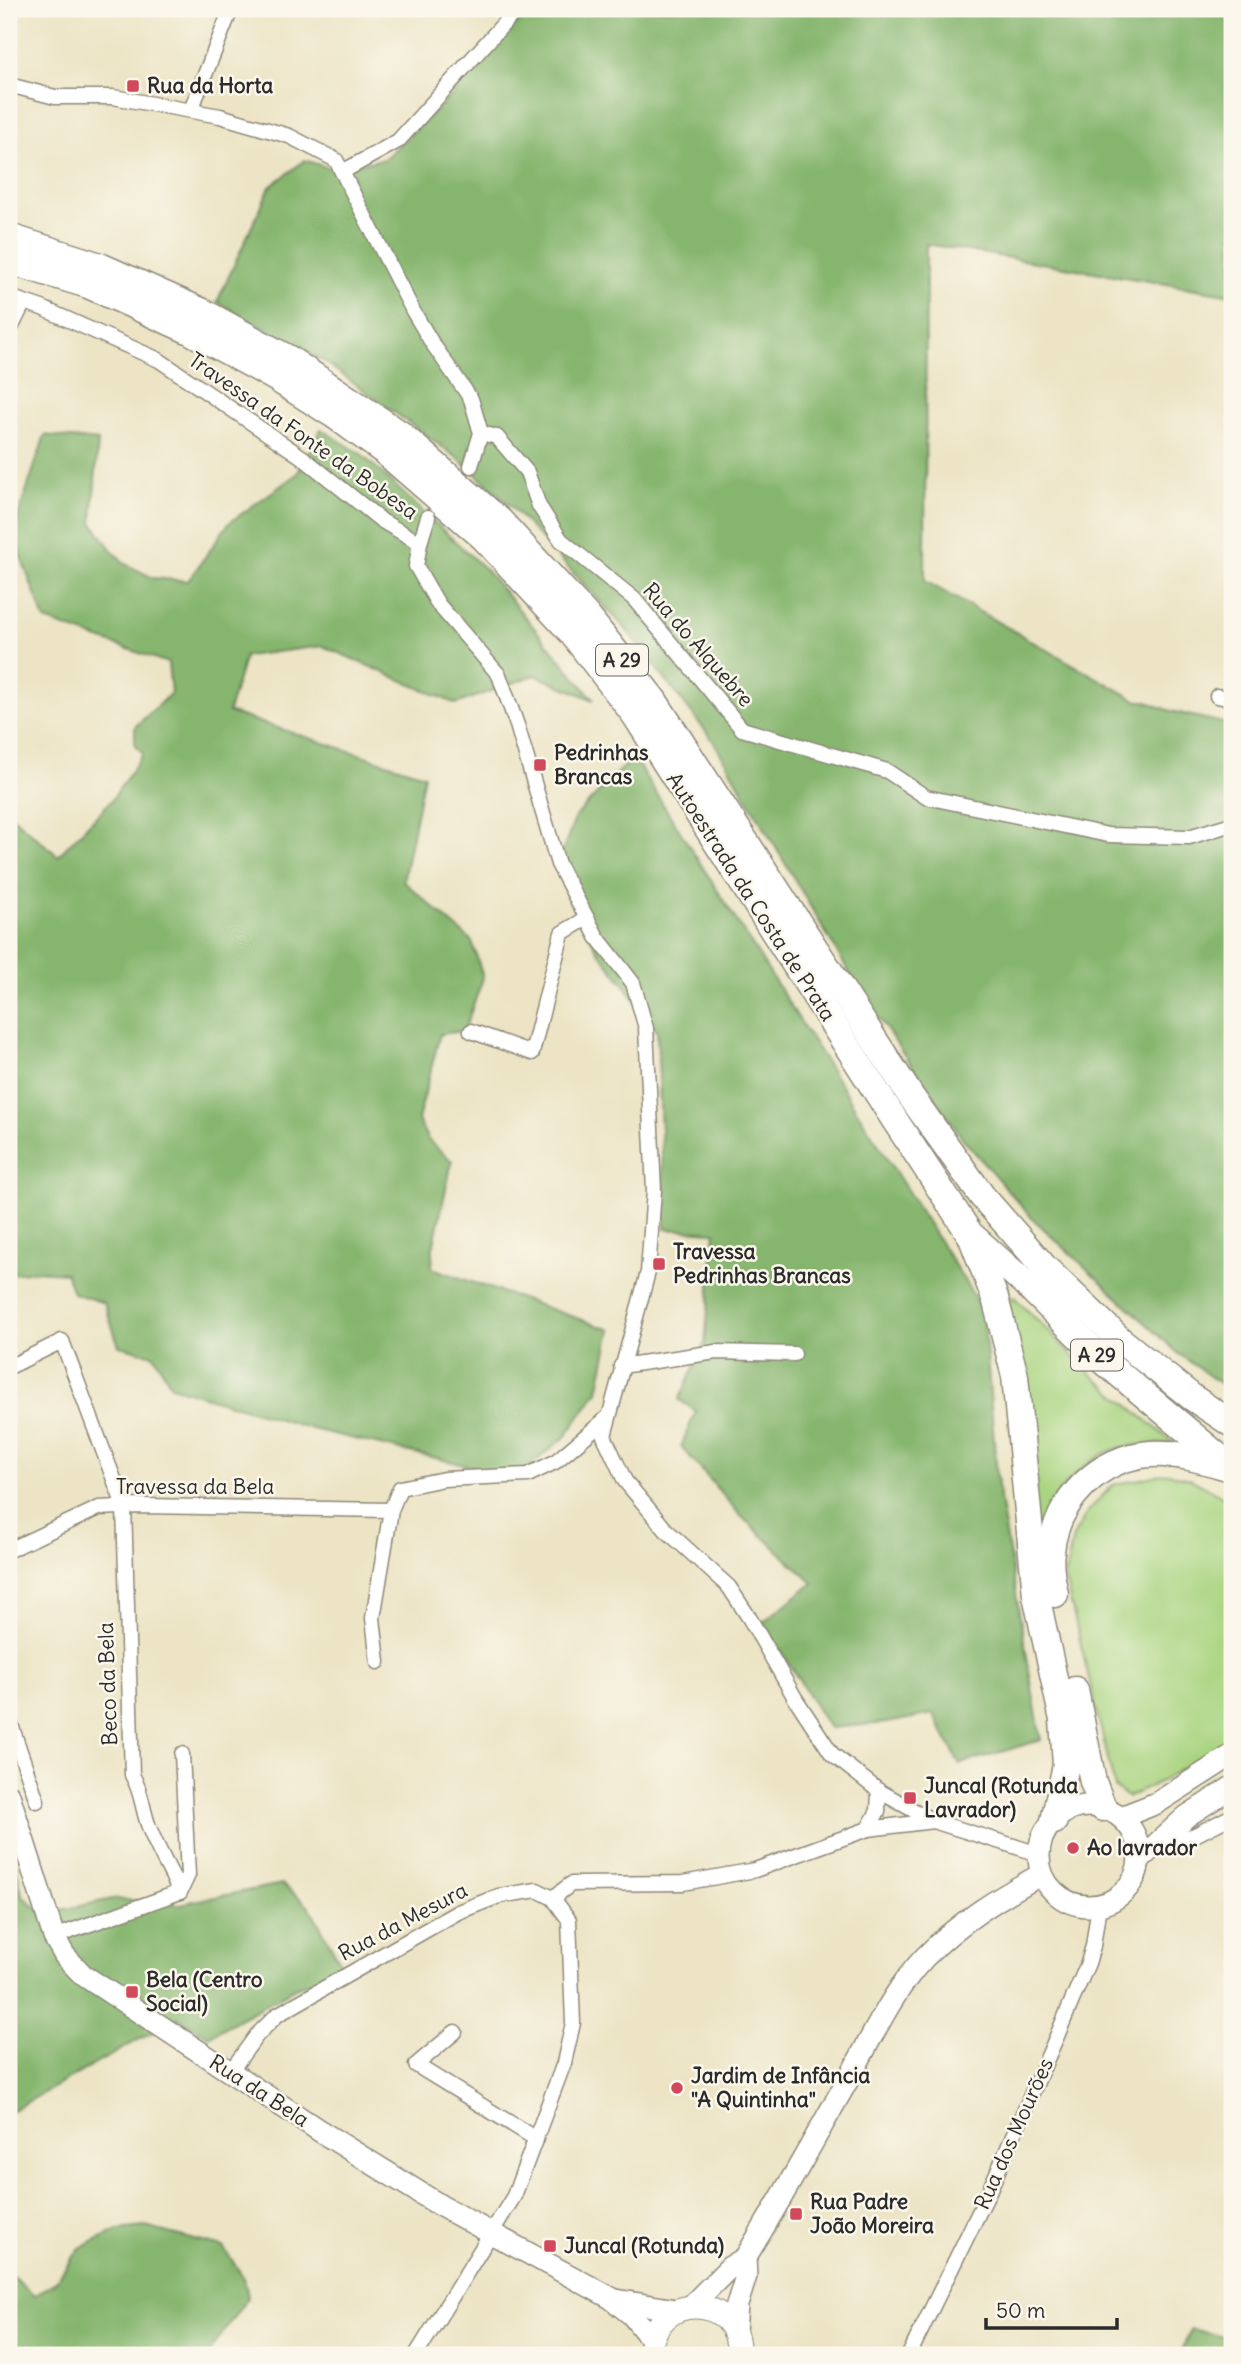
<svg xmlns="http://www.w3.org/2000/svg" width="1241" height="2364" viewBox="0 0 1241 2364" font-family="Delius,sans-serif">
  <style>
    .green { fill: #a9d480; stroke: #6a8056; stroke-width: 2 }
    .forest { fill: #86b66e; stroke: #58704c; stroke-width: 2 }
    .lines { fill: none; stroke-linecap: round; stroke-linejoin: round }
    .street-casing { stroke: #8c8878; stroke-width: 17 }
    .secondary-casing { stroke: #8c8878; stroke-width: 24 }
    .primary-casing { stroke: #8c8878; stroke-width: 25 }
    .highway-casing { stroke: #8c8878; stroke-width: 29 }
    .street { stroke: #fff; stroke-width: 14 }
    .secondary { stroke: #fff; stroke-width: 21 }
    .primary { stroke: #fff; stroke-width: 23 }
    .highway { stroke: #fff; stroke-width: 26 }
    .poi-dot { fill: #d1495b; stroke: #fbf7ec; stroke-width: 2.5 }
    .labels { text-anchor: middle; stroke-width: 5; stroke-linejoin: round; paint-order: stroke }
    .shield { fill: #fbf7ec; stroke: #696865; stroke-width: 2 }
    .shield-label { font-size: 19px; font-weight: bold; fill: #2b2b2b }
    .poi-label { font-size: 21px; font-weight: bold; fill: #2b2b2b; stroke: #fbf7ec; text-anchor: start }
    .street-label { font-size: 21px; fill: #2b2b2b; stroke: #fbf7ec }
  </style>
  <rect width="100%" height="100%" fill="#fbf7ec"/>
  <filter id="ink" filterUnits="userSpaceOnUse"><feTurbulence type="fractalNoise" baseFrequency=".0143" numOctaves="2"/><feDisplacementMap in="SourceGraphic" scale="14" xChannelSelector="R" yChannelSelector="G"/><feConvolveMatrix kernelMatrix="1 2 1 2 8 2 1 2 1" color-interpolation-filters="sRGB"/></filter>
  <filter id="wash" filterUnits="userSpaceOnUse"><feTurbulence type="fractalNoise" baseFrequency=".00686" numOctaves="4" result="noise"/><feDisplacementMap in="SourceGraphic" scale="28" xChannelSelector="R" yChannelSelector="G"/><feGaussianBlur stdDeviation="1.57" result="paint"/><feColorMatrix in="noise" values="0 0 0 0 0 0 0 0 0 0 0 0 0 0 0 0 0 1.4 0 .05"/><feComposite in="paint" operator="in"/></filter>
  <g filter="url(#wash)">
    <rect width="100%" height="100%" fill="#ece4c5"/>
    <!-- green -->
    <g class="green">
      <path d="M1014,1297L1093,1376L1175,1444C1126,1442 1099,1447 1065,1485C1056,1496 1047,1508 1044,1522C1041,1534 1040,1547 1039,1560L1004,1303Z"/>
      <polygon points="1168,1473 1190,1479 1232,1501 1232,1737 1163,1780 1128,1797 1115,1788 1065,1578 1073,1537 1088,1511 1113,1485"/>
    </g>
    <!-- forest -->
    <g class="forest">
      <polygon points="530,9 1232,9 1232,295 926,244 925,581 1138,701 1145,701 1171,711 1232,725 1232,1392 1179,1354 1031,1217 963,1139 863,996 714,742 624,627 504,499 456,457 322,360 217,302 270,187 305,160 333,169 384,159 450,97"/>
      <polygon points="321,429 361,454 486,570 594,700 535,675 456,704 323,646 245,656 228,712 424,775 403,881 472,941 483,978 464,1031 440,1034 418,1120 428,1140 452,1161 433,1248 432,1268 611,1330 598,1391 565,1437 521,1473 478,1471 478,1468 312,1429 171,1386 154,1355 119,1346 104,1303 73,1293 66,1273 36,1271 9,1274 9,814 58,856 111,801 143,754 135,744 135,727 171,693 168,663 45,620 12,534 45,435 98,441 92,522 111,549 125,564 153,578 188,581 229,523 297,474"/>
      <polygon points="633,757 983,1310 998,1487 1041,1740 960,1764 933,1714 887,1723 829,1728 763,1622 813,1583 740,1515 681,1446 696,1411 679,1400 705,1343 715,1232 665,1229 657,1032 624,984 598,951 568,897 558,862 576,816"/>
      <polygon points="9,1829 22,1895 43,1914 112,1899 180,1904 282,1884 309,1906 340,1962 338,1973 297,1987 209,2036 178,2018 9,2112"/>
      <polygon points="145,2227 223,2247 244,2278 248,2297 207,2355 9,2355 9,2273 34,2296 55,2282 80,2248 118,2230"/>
      <polygon points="1191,2329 1232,2339 1232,2355 1180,2355"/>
    </g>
  </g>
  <g filter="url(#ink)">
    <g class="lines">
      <defs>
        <g id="street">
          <polyline points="9,85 55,97 113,97 220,116 289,136 336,160 413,311 432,343 471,399 481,433 471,466"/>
          <polyline points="191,110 231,9"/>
          <polyline points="342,172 398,141 517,9"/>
          <polyline points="9,297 42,308 159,360 302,457 382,521 420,543"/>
          <polyline points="9,332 24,302"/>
          <polyline points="481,433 497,437 527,472 539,506 561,540 634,599 742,729 887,771 926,797 1108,835 1189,837 1232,824"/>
          <polyline points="428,517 420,543 416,566 438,604 499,675 517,725 558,864 597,937 633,983 646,1028 654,1190 648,1272 604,1436 625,1481 666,1530 729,1587 750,1619 795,1698 832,1754 879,1791 933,1821 1039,1854"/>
          <polyline points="1217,696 1232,699"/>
          <polyline points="471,1031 532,1053 562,933 587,918"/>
          <polyline points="621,1366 716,1352 794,1354"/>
          <path d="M9,1367L62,1341L124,1506L132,1775C142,1791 142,1809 149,1827C157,1849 170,1870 180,1892"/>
          <polyline points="9,1550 99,1508 141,1506 391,1510"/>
          <polyline points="378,1662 373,1618 391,1510 400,1488 444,1479 528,1475 555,1462 607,1418"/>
          <polyline points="9,1719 37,1801"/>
          <polyline points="868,1829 878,1811 879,1791"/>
          <polyline points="1158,1846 1195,1835 1232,1816"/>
          <polyline points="180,1892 188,1875 182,1754"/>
          <polyline points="553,1898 571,1884 683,1883 755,1870 868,1829 933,1821"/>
          <polyline points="54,1937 180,1892"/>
          <polyline points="455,2032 416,2065 536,2139"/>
          <polyline points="230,2072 257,2035 277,2015 458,1912 499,1896 537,1890 553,1898 569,1920 573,2023 564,2063 514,2196 416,2355"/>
          <polyline points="909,2355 986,2198 1057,2036 1088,1963 1093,1946 1099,1905"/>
        </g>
        <g id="secondary">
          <polyline points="9,1795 54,1937 65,1956 83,1975 320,2131 441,2206 611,2298 632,2315 651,2339"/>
          <circle cx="1089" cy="1856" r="50"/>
          <polyline points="1121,1817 1157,1803 1232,1755"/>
          <polyline points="1139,1860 1187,1816 1232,1787"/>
          <polyline points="616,2300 676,2310"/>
          <path d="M691,2306L730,2267L745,2258C783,2197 818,2132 854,2069C875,2031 895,1988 925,1957C959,1922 1000,1897 1042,1874"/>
          <polyline points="735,2332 737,2305 746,2276 745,2258"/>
        </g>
        <path id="primary" d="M650,2355C652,2289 742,2293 738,2355"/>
        <g id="highway">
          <polyline points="9,237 100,266 201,311 289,359 399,433 500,521 587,616 653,699 912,1098 982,1196 1046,1269 1119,1339 1193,1398 1232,1424"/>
          <polyline points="9,261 88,285 190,331 274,377 334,415 385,452 483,537 572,633 635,715 896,1122 970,1234 1028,1286 1105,1362 1232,1468"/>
          <polyline points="972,1238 995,1298 1015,1376 1036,1595 1063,1720 1066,1765 1054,1821"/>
          <path d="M1055,1594C1052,1580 1049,1566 1051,1551C1056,1501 1099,1457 1150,1454C1175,1452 1200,1459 1224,1466"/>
          <polyline points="1075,1690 1093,1782 1103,1808"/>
        </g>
      </defs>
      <!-- street casing -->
      <use href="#street" class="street-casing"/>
      <!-- secondary casing -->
      <use href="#secondary" class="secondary-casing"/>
      <!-- primary casing -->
      <use href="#primary" class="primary-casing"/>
      <!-- highway casing -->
      <use href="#highway" class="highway-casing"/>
      <!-- street -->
      <use href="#street" class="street"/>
      <!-- secondary -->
      <use href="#secondary" class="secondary"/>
      <!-- primary -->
      <use href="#primary" class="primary"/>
      <!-- highway -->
      <use href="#highway" class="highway"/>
    </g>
  </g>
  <!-- markers -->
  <g class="poi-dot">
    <rect x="126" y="79" width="14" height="14" rx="3.5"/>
    <rect x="533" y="758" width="14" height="14" rx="3.5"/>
    <rect x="652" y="1257" width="14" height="14" rx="3.5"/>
    <rect x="903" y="1791" width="14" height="14" rx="3.5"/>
    <circle cx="1073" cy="1848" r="7"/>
    <rect x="125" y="1985" width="14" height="14" rx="3.5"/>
    <circle cx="677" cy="2088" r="7"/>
    <rect x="789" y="2207" width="14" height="14" rx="3.5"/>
    <rect x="543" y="2239" width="14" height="14" rx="3.5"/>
  </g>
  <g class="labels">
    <!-- shield labels -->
    <g class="shield">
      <rect x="596" y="644.5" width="52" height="31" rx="5"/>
      <rect x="1071" y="1339.5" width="52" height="31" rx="5"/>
    </g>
    <g class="shield-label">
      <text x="622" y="667">A 29</text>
      <text x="1097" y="1362">A 29</text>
    </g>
    <!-- poi labels -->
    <g class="poi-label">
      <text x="147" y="93">Rua da Horta</text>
      <text x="554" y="760">Pedrinhas<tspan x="554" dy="24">Brancas</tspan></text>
      <text x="673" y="1259">Travessa<tspan x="673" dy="24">Pedrinhas Brancas</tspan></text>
      <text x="924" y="1793">Juncal (Rotunda<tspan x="924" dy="24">Lavrador)</tspan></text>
      <text x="1087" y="1855">Ao lavrador</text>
      <text x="146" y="1987">Bela (Centro<tspan x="146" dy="24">Social)</tspan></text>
      <text x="691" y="2083">Jardim de Infância<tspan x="691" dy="24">"A Quintinha"</tspan></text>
      <text x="810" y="2209">Rua Padre<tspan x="810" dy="24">João Moreira</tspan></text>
      <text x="564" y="2253">Juncal (Rotunda)</text>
    </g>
    <!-- street labels -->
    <g class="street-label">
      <text transform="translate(303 436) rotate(35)" y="7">Travessa da Fonte da Bobesa</text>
      <text transform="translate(698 645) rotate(49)" y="7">Rua do Alquebre</text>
      <text transform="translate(751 897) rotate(57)" y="7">Autoestrada da Costa de Prata</text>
      <text x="195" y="1494">Travessa da Bela</text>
      <text transform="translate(108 1684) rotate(-92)" y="7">Beco da Bela</text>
      <text transform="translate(403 1922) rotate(-28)" y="7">Rua da Mesura</text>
      <text transform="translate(259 2091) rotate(33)" y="7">Rua da Bela</text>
      <text transform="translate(1014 2134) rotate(-66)" y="7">Rua dos Mourões</text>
    </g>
  </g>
  <!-- margin -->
  <rect width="1241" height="2364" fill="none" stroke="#fbf7ec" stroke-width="35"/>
  <!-- scale -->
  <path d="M986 2318v10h131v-10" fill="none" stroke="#2b2b2b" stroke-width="3.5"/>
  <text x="996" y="2318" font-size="21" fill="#2b2b2b" stroke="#fbf7ec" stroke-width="5" paint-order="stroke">50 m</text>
</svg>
